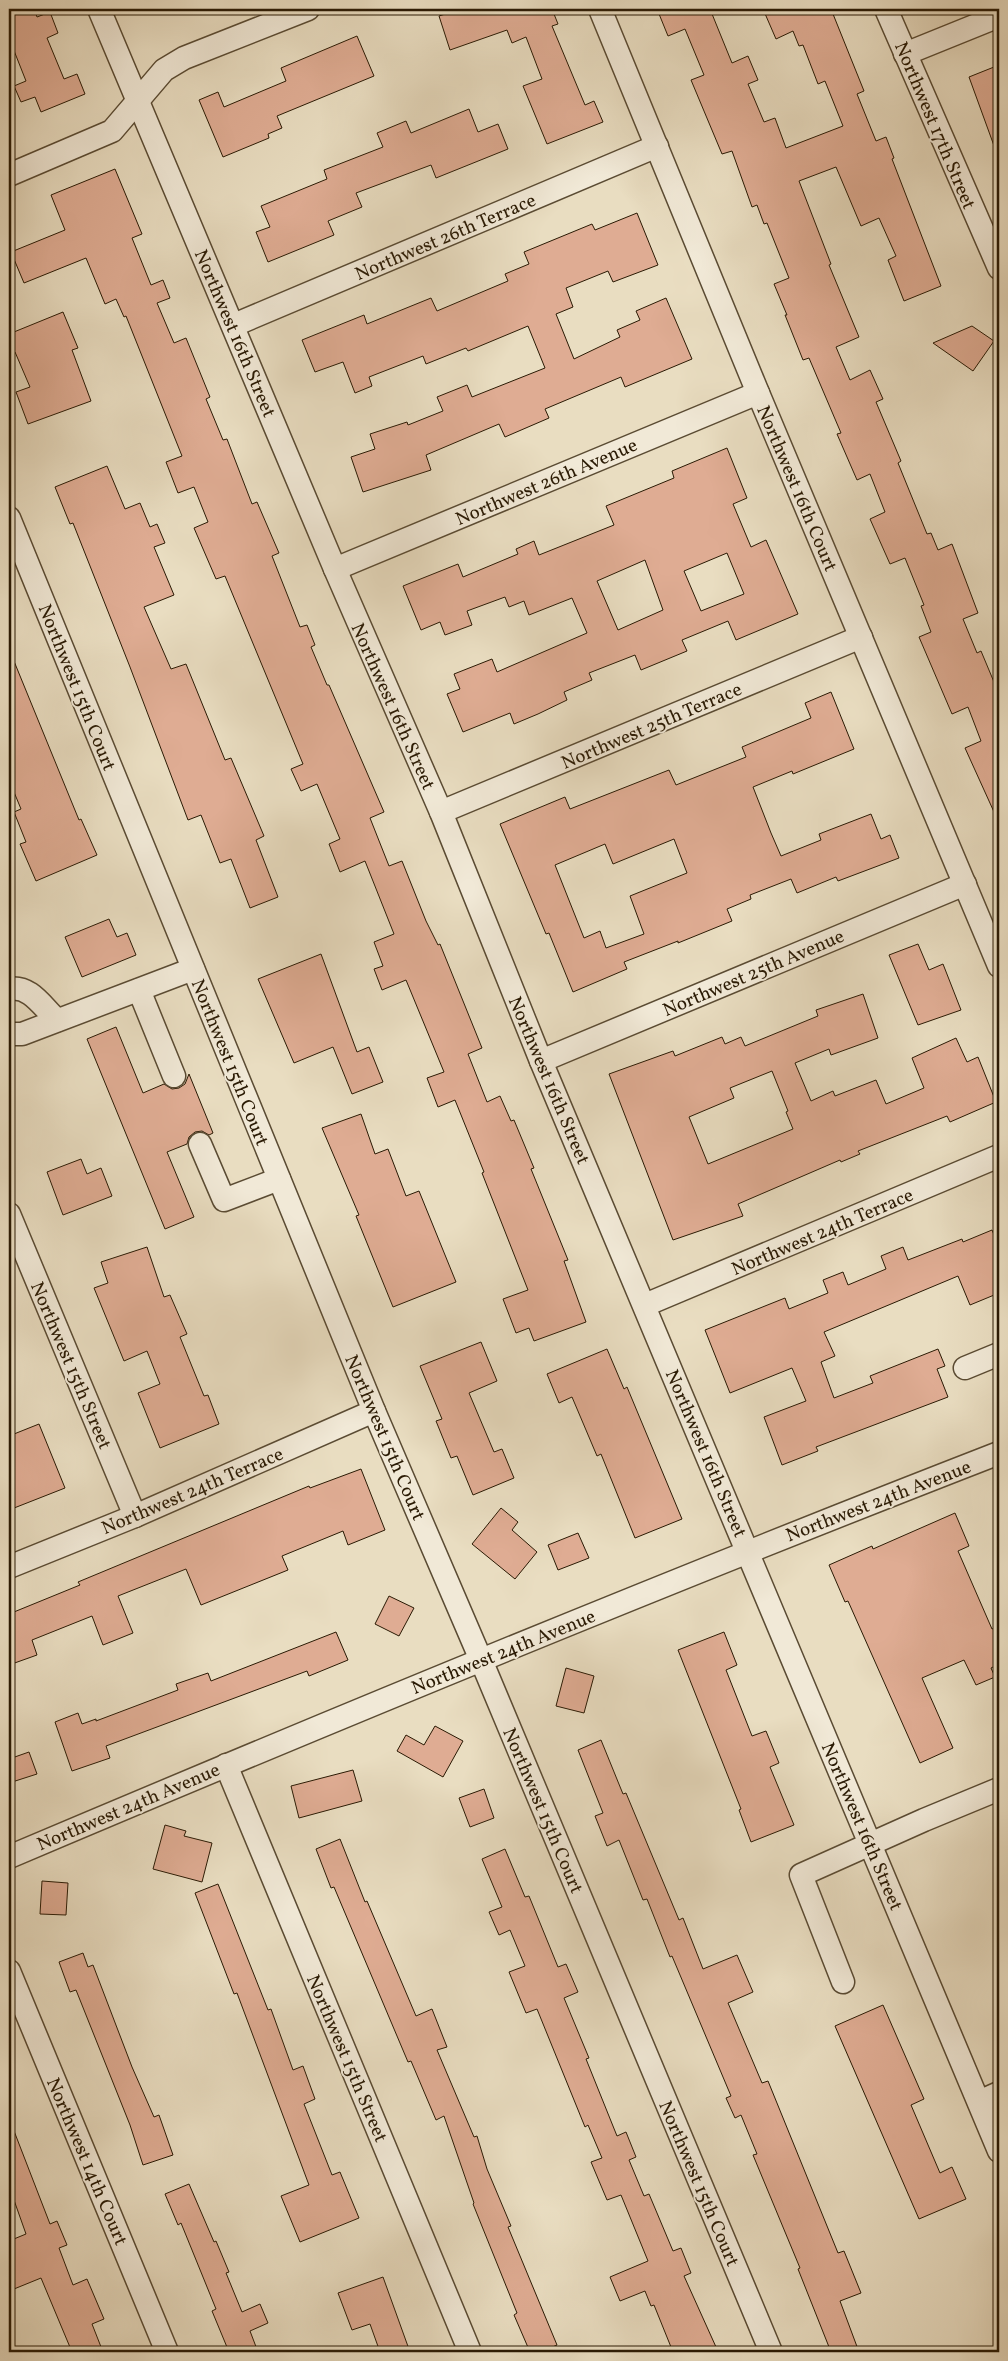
<svg xmlns="http://www.w3.org/2000/svg" width="1008" height="2361" viewBox="0 0 1008 2361" font-family="Vollkorn,serif">
  <style>
    .building { fill: #dfac93; stroke: #2a1a04; fill-rule: evenodd }
    .lines { fill: none; stroke-linecap: round; stroke-linejoin: round }
    .minor-casing { stroke: #5a4b33; stroke-width: 25 }
    .minor { stroke: #f1e9d7; stroke-width: 22 }
    .labels { text-anchor: middle; stroke-width: 4; stroke-linejoin: round; paint-order: stroke }
    .street-label { font-size: 19px; fill: #2a1a04; stroke: #f1e9d7 }
  </style>
  <rect width="100%" height="100%" fill="#e9ddc1"/>
  <filter id="stains"><feTurbulence type="fractalNoise" baseFrequency=".004" numOctaves="4"/><feColorMatrix values="0 0 0 0 .2 0 0 0 0 .09 0 0 0 0 .02 0 0 0 .5 -.17"/></filter>
  <radialGradient id="worn" r=".72"><stop offset=".6" stop-color="#630" stop-opacity="0"/><stop offset="1" stop-color="#630" stop-opacity=".3"/></radialGradient>
  <!-- building -->
  <g class="building">
    <polygon points="9,9 34,9 37,17 50,12 58,33 47,38 64,79 77,74 85,94 41,112 35,97 21,102 14,86 26,81 9,38"/>
    <polygon points="461,9 552,9 558,24 552,26 585,105 594,101 603,122 547,144 523,86 542,79 526,37 512,43 507,30 450,50 439,16"/>
    <polygon points="657,9 710,9 732,63 748,56 758,80 748,84 764,122 775,118 786,148 843,126 825,81 818,84 803,45 799,46 793,31 776,39 763,9 831,9 864,91 857,94 876,141 886,137 894,158 892,159 941,286 904,301 888,260 896,256 879,218 861,226 836,167 799,181 831,264 829,265 859,337 836,347 850,380 870,370 883,399 876,402 901,461 898,463 927,534 931,533 938,550 952,544 978,613 963,619 977,653 981,651 999,694 999,823 965,748 981,741 968,707 952,714 919,637 931,632 921,606 924,605 905,558 890,564 870,519 885,512 870,474 857,480 837,434 841,433 809,358 803,360 785,315 787,315 774,284 789,278 767,223 764,224 757,205 752,207 732,151 722,154 691,80 704,75 685,29 668,36"/>
    <polygon points="357,36 374,76 277,116 282,128 268,134 269,138 223,157 199,100 218,92 224,107 286,81 281,68"/>
    <polygon points="999,65 999,153 997,154 969,77"/>
    <polygon points="469,109 478,132 498,124 508,149 436,178 431,165 356,193 362,207 328,221 334,235 268,262 256,232 270,227 261,206 327,179 324,170 383,147 377,133 406,121 411,133"/>
    <polygon points="115,169 142,234 132,238 151,285 163,280 170,298 157,303 174,343 186,338 210,397 206,399 223,440 227,439 252,504 257,502 279,553 272,556 300,627 307,625 315,645 311,647 327,685 329,685 384,812 370,818 389,866 402,861 426,921 438,945 440,944 482,1048 468,1054 487,1102 500,1096 511,1121 514,1120 534,1168 531,1169 568,1260 564,1261 586,1322 534,1341 529,1328 516,1333 503,1299 528,1290 482,1173 484,1172 455,1100 438,1107 427,1078 444,1072 406,980 382,990 374,969 383,966 374,942 394,934 365,861 340,872 329,844 340,839 317,784 301,791 291,769 303,764 225,576 216,579 194,528 208,522 194,487 178,493 166,462 182,456 126,316 124,317 116,299 105,304 86,258 24,283 11,252 65,230 51,195"/>
    <polygon points="637,213 658,265 613,282 608,271 566,288 573,307 556,314 574,359 620,337 617,330 640,320 636,311 666,298 692,359 625,387 621,377 545,409 549,418 505,437 499,424 426,455 431,470 363,492 351,457 375,449 370,434 407,422 408,425 443,411 437,397 467,385 472,397 545,368 528,326 468,351 466,348 426,364 423,356 369,377 372,386 355,393 343,362 315,372 302,340 364,315 367,324 431,298 437,311 508,281 505,274 529,264 524,252 592,224 595,230"/>
    <polygon points="63,312 78,348 72,350 91,401 28,424 16,392 30,387 15,352 9,354 9,334"/>
    <polygon points="972,326 994,341 973,371 933,343"/>
    <path d="M727,448L747,498L733,504L751,547L766,540L798,614L736,640L728,621L682,640L687,651L641,670L635,655L589,673L592,680L564,692L567,700L538,714L514,724L510,713L463,732L447,694L460,689L454,674L492,659L497,672L587,633L572,598L529,615L524,601L509,607L505,597L467,611L472,625L445,635L440,622L421,630L403,586L458,564L463,577L518,554L516,549L534,541L539,555L614,525L606,506L674,478L672,471ZM727,553L744,594L701,611L684,571ZM645,560L663,610L618,630L597,581Z"/>
    <polygon points="107,466 125,509 140,503 150,527 157,524 165,543 154,547 174,595 144,607 171,669 186,664 225,760 231,758 264,836 256,840 278,897 250,908 231,859 220,863 201,815 188,820 130,667 73,523 70,524 55,487"/>
    <polygon points="9,649 79,820 81,819 97,855 36,881 20,844 26,842 14,812 21,809 9,780"/>
    <path d="M831,692L854,749L793,774L792,771L753,787L771,833L781,856L821,840L819,834L871,814L881,839L890,835L899,858L838,881L836,877L797,893L791,879L750,895L751,899L727,909L732,921L678,943V941L624,962L627,969L573,992L549,933L546,934L500,824L565,797L570,809L669,770L676,785L746,757L742,747L811,718L805,703ZM674,839L687,873L630,896L644,934L606,948L600,931L584,938L555,865L605,844L613,864Z"/>
    <polygon points="109,919 117,937 127,933 136,955 82,977 65,937"/>
    <polygon points="918,944 929,970 943,964 961,1010 918,1025 889,955"/>
    <polygon points="321,954 357,1052 369,1047 383,1082 352,1094 333,1047 294,1063 258,979"/>
    <path d="M863,994L878,1038L831,1055L829,1049L795,1063L811,1101L833,1091L835,1096L876,1080L886,1104L924,1088L912,1058L956,1038L967,1062L978,1057L996,1102L950,1122L947,1116L858,1151L860,1154L841,1162L840,1160L738,1204L743,1216L673,1240L609,1074L673,1051L675,1056L722,1037L725,1044L741,1037L745,1046L818,1016L816,1010ZM772,1071L788,1111L786,1112L793,1129L708,1164L689,1117L734,1098L730,1088Z"/>
    <polygon points="116,1027 143,1093 164,1084 172,1089 179,1088 185,1084 189,1074 213,1133 209,1135 202,1131 195,1132 189,1137 187,1144 167,1152 194,1217 165,1229 87,1039"/>
    <polygon points="361,1114 375,1154 388,1149 406,1196 419,1191 456,1282 393,1307 356,1216 359,1215 322,1128"/>
    <polygon points="81,1159 87,1174 101,1168 112,1196 63,1215 47,1172"/>
    <polygon points="992,1230 999,1247 999,1293 970,1305 958,1276 824,1332 835,1356 821,1362 834,1398 873,1383 870,1376 938,1349 945,1366 937,1369 948,1397 816,1447 818,1451 782,1465 764,1417 806,1401 792,1368 730,1393 705,1330 785,1298 789,1309 828,1293 823,1280 843,1272 848,1285 886,1269 881,1256 903,1247 908,1260 962,1239 963,1242"/>
    <polygon points="147,1247 164,1297 170,1295 187,1334 180,1337 204,1396 208,1395 219,1424 160,1448 138,1393 160,1384 147,1351 124,1361 94,1288 108,1283 101,1262"/>
    <polygon points="481,1342 497,1381 469,1393 494,1452 502,1449 514,1478 473,1495 457,1456 451,1458 436,1421 442,1419 420,1366"/>
    <polygon points="607,1349 624,1389 627,1387 682,1519 635,1538 601,1454 597,1456 572,1397 559,1403 547,1374"/>
    <polygon points="39,1424 65,1488 9,1510 9,1436"/>
    <polygon points="361,1469 385,1530 348,1545 343,1531 282,1556 288,1570 201,1605 186,1569 118,1596 133,1633 103,1645 92,1616 32,1640 37,1655 9,1665 9,1614 80,1585 78,1582 309,1486 310,1488"/>
    <polygon points="501,1508 518,1522 512,1530 537,1552 515,1579 472,1544"/>
    <polygon points="955,1513 969,1546 958,1551 992,1629 999,1626 999,1664 991,1668 995,1677 976,1685 964,1660 922,1678 953,1748 920,1763 848,1601 845,1602 829,1565 872,1546 873,1549"/>
    <polygon points="578,1533 589,1558 558,1570 548,1545"/>
    <polygon points="389,1596 414,1608 399,1636 375,1624"/>
    <polygon points="336,1632 348,1660 309,1676 307,1671 106,1746 110,1758 72,1771 55,1722 78,1713 82,1724 96,1719 96,1721 178,1690 176,1684 208,1673 211,1681"/>
    <polygon points="724,1632 737,1665 726,1670 752,1736 766,1731 779,1763 770,1767 794,1825 751,1842 739,1810 741,1809 678,1650"/>
    <polygon points="566,1668 594,1676 584,1713 556,1706"/>
    <polygon points="435,1726 463,1741 443,1777 397,1751 406,1735 424,1745"/>
    <polygon points="601,1740 623,1794 626,1793 679,1920 683,1918 703,1969 737,1955 753,1992 728,2003 762,2083 768,2081 838,2253 844,2251 861,2293 840,2301 859,2352 831,2352 798,2269 800,2268 753,2155 757,2154 741,2115 735,2118 726,2098 731,2096 672,1956 670,1957 647,1899 643,1900 619,1840 607,1846 595,1816 603,1813 578,1750"/>
    <polygon points="29,1752 37,1774 9,1783 9,1759"/>
    <polygon points="353,1770 362,1801 299,1818 291,1786"/>
    <polygon points="484,1789 494,1818 470,1827 459,1798"/>
    <polygon points="165,1825 186,1831 184,1836 212,1843 202,1882 153,1869"/>
    <polygon points="340,1839 365,1902 367,1901 416,2016 432,2009 447,2047 437,2050 474,2137 477,2136 487,2169 511,2226 508,2227 557,2345 541,2352 530,2352 514,2315 517,2313 473,2204 474,2203 444,2116 436,2120 411,2061 408,2062 334,1887 331,1888 316,1849"/>
    <polygon points="505,1849 525,1897 529,1896 558,1967 566,1964 578,1992 564,1998 589,2058 586,2059 617,2136 626,2132 636,2157 629,2160 644,2196 649,2194 673,2251 681,2248 691,2273 684,2276 716,2347 704,2352 673,2352 654,2305 651,2306 645,2291 620,2301 610,2277 648,2261 621,2195 607,2200 591,2162 602,2158 588,2125 585,2127 537,2009 526,2013 509,1972 525,1966 510,1930 499,1935 489,1912 502,1907 482,1859"/>
    <polygon points="42,1881 68,1883 66,1915 40,1914"/>
    <polygon points="218,1884 268,2010 271,2009 293,2070 303,2066 315,2099 304,2104 332,2175 340,2172 359,2218 300,2242 281,2196 309,2185 237,1993 234,1994 195,1893"/>
    <polygon points="83,1953 88,1967 93,1965 132,2067 154,2117 159,2115 173,2155 143,2165 130,2125 76,1990 70,1992 59,1962"/>
    <polygon points="883,2005 924,2099 911,2105 940,2173 952,2167 966,2199 919,2219 835,2026"/>
    <polygon points="9,2118 50,2224 57,2221 67,2245 59,2248 73,2285 87,2279 104,2319 92,2324 103,2352 72,2352 41,2278 14,2289 9,2276 9,2241 26,2234 9,2186"/>
    <polygon points="189,2184 214,2242 216,2241 229,2272 226,2273 242,2312 260,2304 268,2323 250,2331 258,2352 229,2352 212,2311 216,2309 181,2223 178,2225 165,2194"/>
    <polygon points="383,2277 410,2352 380,2352 370,2324 352,2330 338,2293"/>
  </g>
  <g class="lines">
    <defs>
      <g id="minor">
        <polyline points="99,9 335,569 441,812 541,1061 999,2151"/>
        <polyline points="600,9 758,393 999,966"/>
        <polyline points="886,9 999,268"/>
        <polyline points="905,54 999,16"/>
        <polyline points="9,175 112,131 164,70 184,58 308,9"/>
        <polyline points="234,325 657,146"/>
        <polyline points="9,518 374,1411 481,1660 771,2352"/>
        <polyline points="335,569 758,393"/>
        <polyline points="441,812 861,637"/>
        <path d="M9,989C31,985 43,1008 57,1020"/>
        <polyline points="139,990 174,1076"/>
        <polyline points="9,1034 22,1034 193,969"/>
        <polyline points="541,1061 965,884"/>
        <polyline points="200,1144 224,1200 279,1179"/>
        <polyline points="9,1214 135,1516"/>
        <polyline points="645,1305 999,1156"/>
        <polyline points="965,1368 999,1354"/>
        <polyline points="9,1567 135,1516 374,1411"/>
        <polyline points="226,1765 470,2352"/>
        <path d="M9,1857C337,1718 667,1582 999,1453"/>
        <polyline points="9,1971 167,2352"/>
        <polyline points="843,1982 801,1875 924,1820 999,1789"/>
        <polyline points="979,2102 999,2093"/>
      </g>
    </defs>
    <!-- minor casing -->
    <use href="#minor" class="minor-casing"/>
    <!-- minor -->
    <use href="#minor" class="minor"/>
  </g>
  <g class="labels">
    <!-- street labels -->
    <g class="street-label">
      <text transform="translate(936 125) rotate(67)" y="7">Northwest 17th Street</text>
      <text transform="translate(445 236) rotate(-23)" y="7">Northwest 26th Terrace</text>
      <text transform="translate(236 333) rotate(67)" y="7">Northwest 16th Street</text>
      <text transform="translate(546 481) rotate(-23)" y="7">Northwest 26th Avenue</text>
      <text transform="translate(798 488) rotate(67)" y="7">Northwest 16th Court</text>
      <text transform="translate(78 687) rotate(68)" y="7">Northwest 15th Court</text>
      <text transform="translate(394 706) rotate(66)" y="7">Northwest 16th Street</text>
      <text transform="translate(651 725) rotate(-23)" y="7">Northwest 25th Terrace</text>
      <text transform="translate(753 972) rotate(-23)" y="7">Northwest 25th Avenue</text>
      <text transform="translate(231 1062) rotate(68)" y="7">Northwest 15th Court</text>
      <text transform="translate(550 1080) rotate(67)" y="7">Northwest 16th Street</text>
      <text transform="translate(822 1231) rotate(-23)" y="7">Northwest 24th Terrace</text>
      <text transform="translate(72 1365) rotate(67)" y="7">Northwest 15th Street</text>
      <text transform="translate(386 1437) rotate(67)" y="7">Northwest 15th Court</text>
      <text transform="translate(707 1453) rotate(67)" y="7">Northwest 16th Street</text>
      <text transform="translate(192 1490) rotate(-23)" y="7">Northwest 24th Terrace</text>
      <text transform="translate(878 1500) rotate(-21)" y="7">Northwest 24th Avenue</text>
      <text transform="translate(503 1651) rotate(-22)" y="7">Northwest 24th Avenue</text>
      <text transform="translate(128 1806) rotate(-23)" y="7">Northwest 24th Avenue</text>
      <text transform="translate(544 1810) rotate(67)" y="7">Northwest 15th Court</text>
      <text transform="translate(863 1826) rotate(67)" y="7">Northwest 16th Street</text>
      <text transform="translate(348 2058) rotate(67)" y="7">Northwest 15th Street</text>
      <text transform="translate(88 2161) rotate(67)" y="7">Northwest 14th Court</text>
      <text transform="translate(700 2183) rotate(67)" y="7">Northwest 15th Court</text>
    </g>
  </g>
  <!-- margin -->
  <rect width="1008" height="2361" fill="none" stroke="#e9ddc1" stroke-width="30"/>
  <rect x="10" y="10" width="988" height="2341" fill="none" stroke="#2a1a04" stroke-width="2.5"/>
  <rect x="15" y="15" width="978" height="2331" fill="none" stroke="#2a1a04"/>
  <rect width="100%" height="100%" filter="url(#stains)"/>
  <rect width="100%" height="100%" fill="url(#worn)"/>
</svg>
